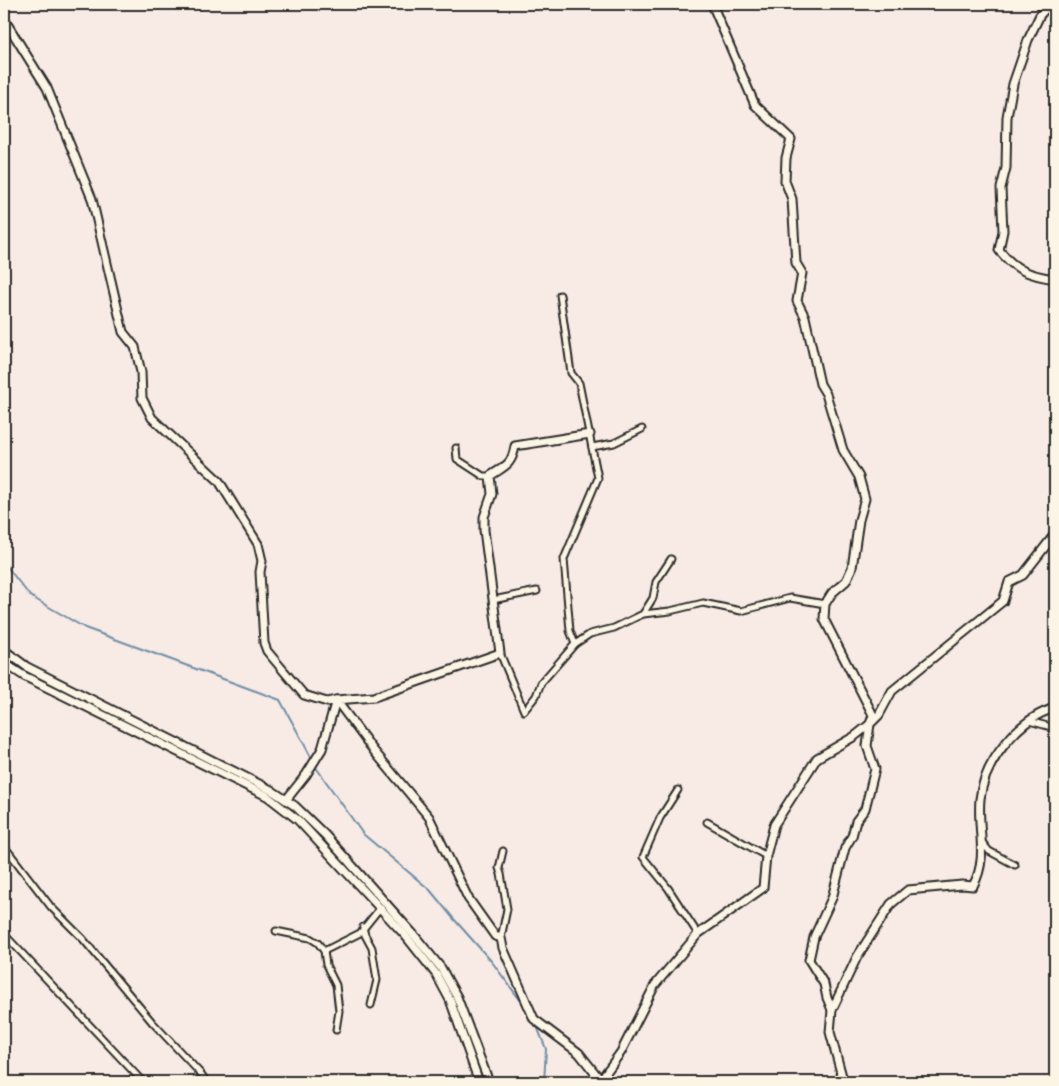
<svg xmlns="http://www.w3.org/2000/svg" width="1059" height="1086" viewBox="0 0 1059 1086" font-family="Itim,sans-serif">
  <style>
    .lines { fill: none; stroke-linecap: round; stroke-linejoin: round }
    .stream { stroke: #6f8fa7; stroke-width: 2 }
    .street-casing { stroke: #2b2b2b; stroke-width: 9 }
    .secondary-casing { stroke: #2b2b2b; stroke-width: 11 }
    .street { stroke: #fcf5e5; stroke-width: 5 }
    .secondary { stroke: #fcf5e5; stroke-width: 7 }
  </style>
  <rect width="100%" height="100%" fill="#f8eae4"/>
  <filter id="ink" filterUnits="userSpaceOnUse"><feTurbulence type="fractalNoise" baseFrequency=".02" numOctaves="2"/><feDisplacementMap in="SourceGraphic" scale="10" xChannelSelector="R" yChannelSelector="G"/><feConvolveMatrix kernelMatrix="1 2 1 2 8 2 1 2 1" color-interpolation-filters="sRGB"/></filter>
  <g filter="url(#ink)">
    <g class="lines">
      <!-- stream -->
      <g class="stream">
        <polyline points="4,563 30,596 85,628 280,700 302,740 313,761"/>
        <polyline points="315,766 363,834 430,890 453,918 492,962 526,1008"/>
        <polyline points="536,1024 546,1049 544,1082"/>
      </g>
      <defs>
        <g id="street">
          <polyline points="592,447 614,443 642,429"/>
          <polyline points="456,448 457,459 483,476 490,476"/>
          <polyline points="493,600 537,591"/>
          <polyline points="643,614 653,598 656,582 671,559"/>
          <polyline points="575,644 590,634 614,628 643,614 670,611 703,603 741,611 790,598 825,604"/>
          <polyline points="500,653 524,711 536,696 541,683 575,644 570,631 564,559 598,478 579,383 571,373 560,295"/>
          <polyline points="1029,721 1055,728"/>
          <polyline points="678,790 660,818 643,857 668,888 698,934"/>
          <polyline points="707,822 766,856"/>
          <polyline points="982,842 989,851 1015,865"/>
          <polyline points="4,851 8,851 51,907 83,939 153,1023 202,1075 206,1082"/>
          <polyline points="363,927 365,935 372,948 377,980 371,1005"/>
          <polyline points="276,931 310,938 318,943 324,951 326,965 336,985 339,1011 336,1030"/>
          <polyline points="4,934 143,1082"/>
          <polyline points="501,938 507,909 501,874 499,868 503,851"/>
          <polyline points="324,951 360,933 380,908"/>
        </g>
        <g id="secondary">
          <path d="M1050,4L1040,15L1028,40L1013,84L1007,117L1006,168L1001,188L1003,231L999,250C1016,271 1029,275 1055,279"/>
          <polyline points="4,19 47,88 92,199 123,332 135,347 141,372 142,398 152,418 219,481 258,544 262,561 260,572 264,643 267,651 304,695 327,702 336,700 322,749 306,775 286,800"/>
          <path d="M590,434L515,446C512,465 505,466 490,476L492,494L484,517V530L500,653L374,697L336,700L374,751L429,817L468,898L495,936L501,938L503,948L534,1019L579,1053L602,1082"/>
          <polyline points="4,650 27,667 271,790 295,806 325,835 414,935 441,968 457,997 489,1082"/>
          <polyline points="4,663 24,676 267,796 298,820 405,935 436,974 450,1000 479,1082"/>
          <polyline points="832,1010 827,998 824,984 809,960 814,937 832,898 845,848 852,836 856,821 865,809 875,769 867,746 870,724 879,715 892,691 1003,601 1009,582 1023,575 1055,534"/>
          <polyline points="599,1082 621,1052 655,985 698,934 763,888 766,856 774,825 817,758 855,736 870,724 873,715 824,619 825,604 832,593 846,581 852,568 859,520 865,499 859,477 843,450 826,394 820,384 805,317 797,301 802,273 796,263 792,199 785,181 786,158 791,139 755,105 712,4"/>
          <path d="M842,1082L843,1080L830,1032L832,1010L857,957L891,904L908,890L962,885L973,886C989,857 977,830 980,799C984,762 1019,718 1055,708"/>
        </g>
      </defs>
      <!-- street casing -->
      <use href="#street" class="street-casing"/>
      <!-- secondary casing -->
      <use href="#secondary" class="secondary-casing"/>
      <!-- street -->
      <use href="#street" class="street"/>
      <!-- secondary -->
      <use href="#secondary" class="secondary"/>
    </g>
  </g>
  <!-- margin -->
  <rect width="1059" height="1086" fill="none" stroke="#fcf5e5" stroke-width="20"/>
  <rect x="10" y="10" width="1039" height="1066" fill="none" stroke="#2b2b2b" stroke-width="2" filter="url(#ink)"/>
</svg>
